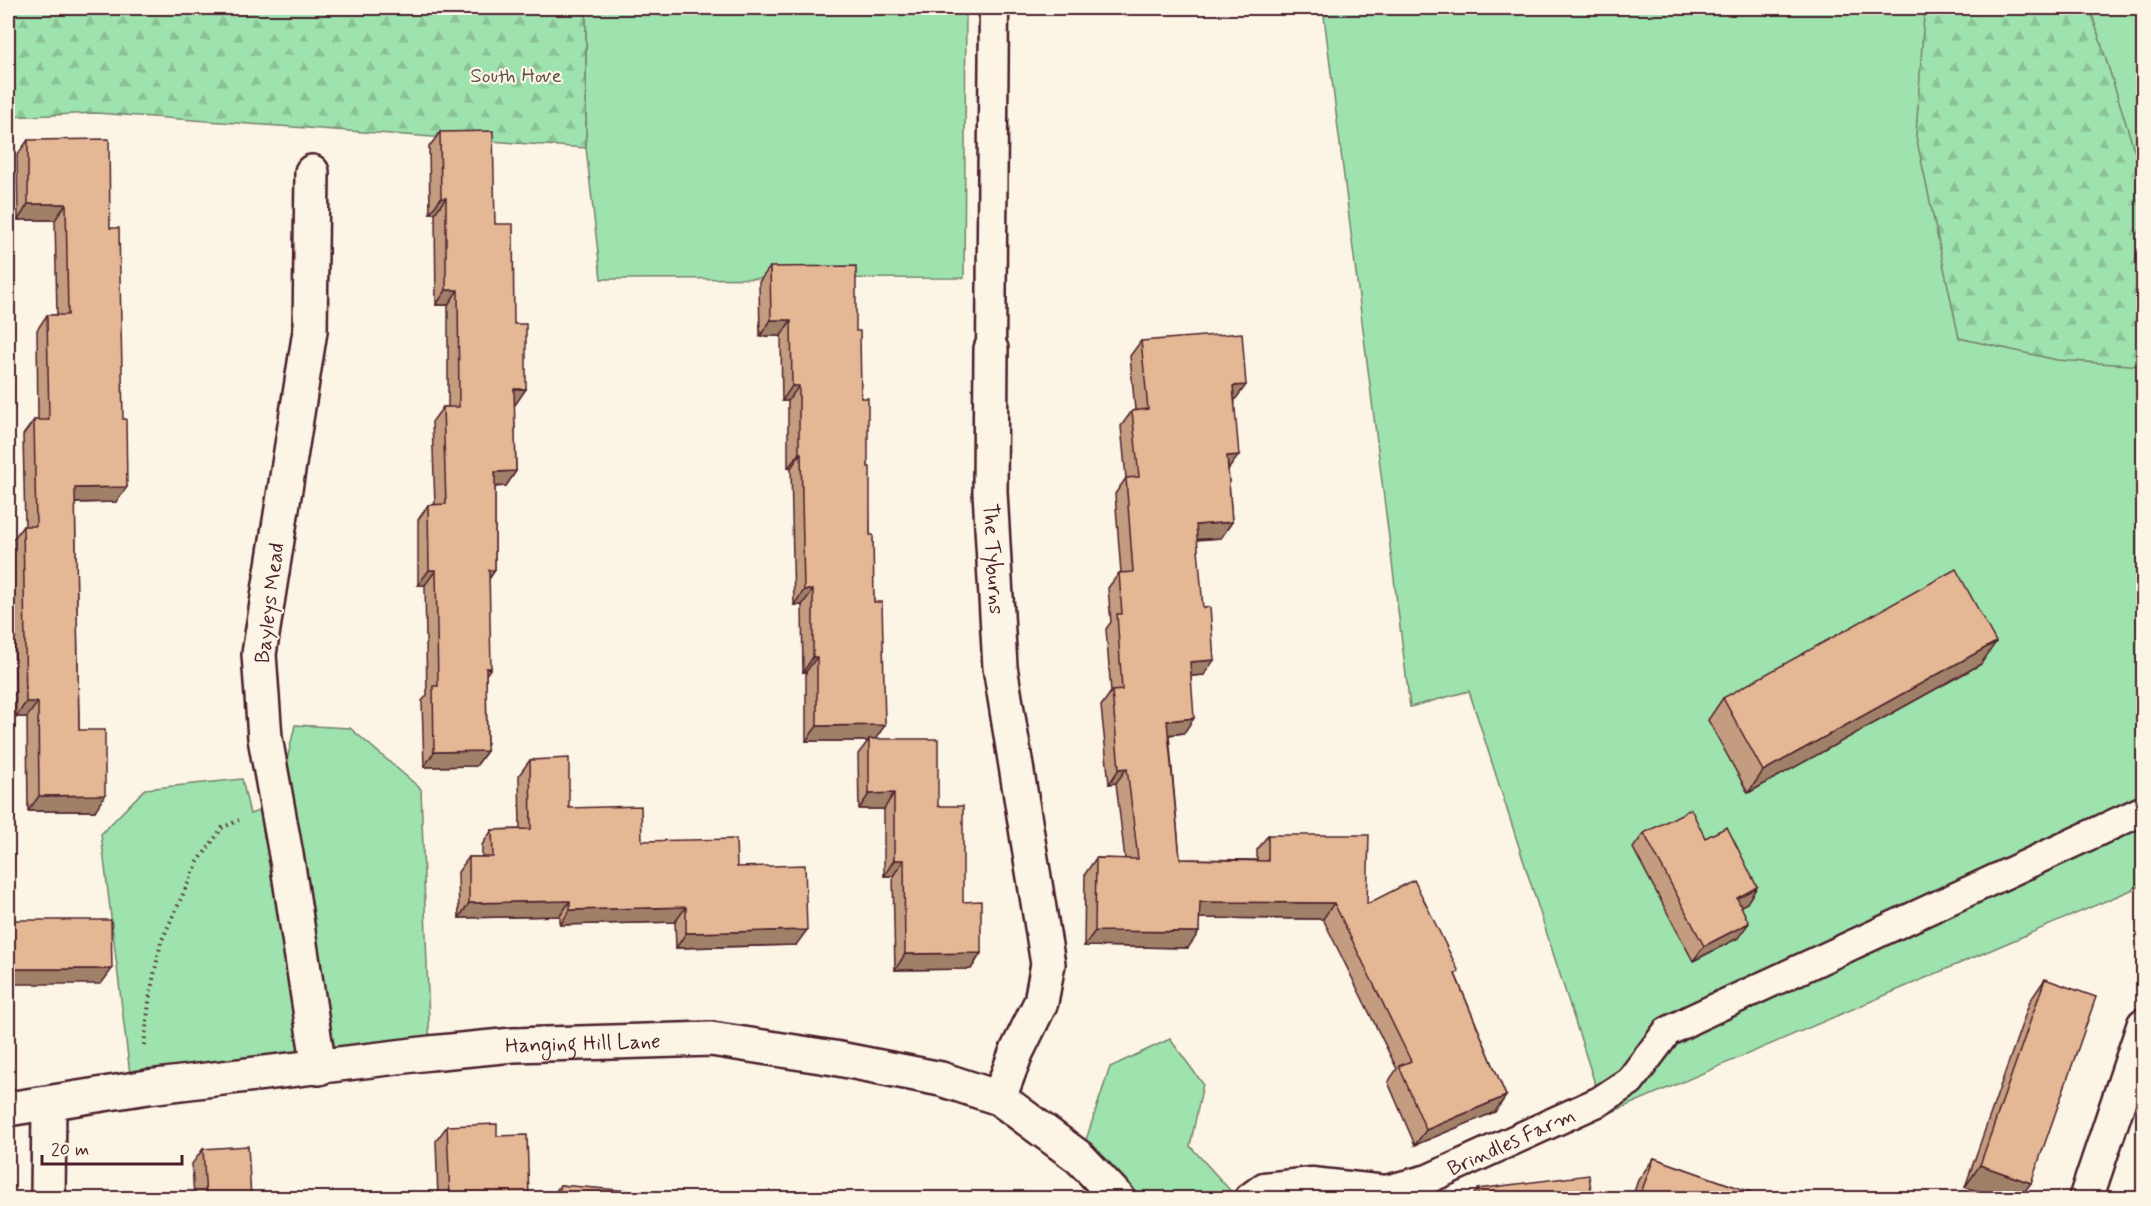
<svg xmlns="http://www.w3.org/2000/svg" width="2151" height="1206" viewBox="0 0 2151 1206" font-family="Mynerve,sans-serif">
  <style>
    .grass { fill: #9ee2ad; stroke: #74806c; stroke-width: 1.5 }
    .forest { fill: url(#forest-firs); stroke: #74806c; stroke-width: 1.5 }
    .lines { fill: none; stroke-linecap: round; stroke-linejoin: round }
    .service-casing { stroke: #4a1f2b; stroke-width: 33 }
    .minor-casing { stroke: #4a1f2b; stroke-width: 38 }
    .tertiary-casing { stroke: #4a1f2b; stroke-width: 38 }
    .path { stroke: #4a1f2b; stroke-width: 4; stroke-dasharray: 1.5 4.5; stroke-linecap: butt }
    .service { stroke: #fcf5e5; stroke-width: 28 }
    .minor { stroke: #fcf5e5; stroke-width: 33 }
    .tertiary { stroke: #fcf5e5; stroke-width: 33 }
    .wall { fill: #c49d80; stroke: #4a1f2b; stroke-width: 1.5 }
    .shaded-wall { fill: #a08068; stroke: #4a1f2b; stroke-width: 1.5 }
    .building { fill: #e4b795; stroke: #4a1f2b; stroke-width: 1.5 }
    .labels { text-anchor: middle; stroke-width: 4.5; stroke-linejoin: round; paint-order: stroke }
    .park-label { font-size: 21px; fill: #5f504c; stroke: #fcf5e5 }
    .street-label { font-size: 21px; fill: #4a1f2b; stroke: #fcf5e5 }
  </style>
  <defs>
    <pattern id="forest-firs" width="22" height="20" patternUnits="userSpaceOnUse" patternTransform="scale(1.5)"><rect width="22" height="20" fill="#9ee2ad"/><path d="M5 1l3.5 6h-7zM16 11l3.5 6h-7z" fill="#8ac195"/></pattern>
  </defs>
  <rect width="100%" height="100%" fill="#fcf5e5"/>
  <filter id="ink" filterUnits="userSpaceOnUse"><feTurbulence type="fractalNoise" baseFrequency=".0167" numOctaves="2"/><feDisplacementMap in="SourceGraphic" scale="12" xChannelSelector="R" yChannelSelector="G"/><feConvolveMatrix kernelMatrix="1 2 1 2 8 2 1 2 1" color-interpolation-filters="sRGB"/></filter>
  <g filter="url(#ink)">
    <!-- grass -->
    <g class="grass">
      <polygon points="586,8 966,8 964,278 601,279 586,148"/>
      <polygon points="1323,8 2143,8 2143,885 1605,1115 1469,691 1410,707"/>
      <polygon points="295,725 350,728 421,789 430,1053 132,1091 101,834 145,789 242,779 250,814 277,804"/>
      <polygon points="1170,1039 1203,1084 1190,1146 1237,1198 1118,1198 1080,1158 1110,1067"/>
    </g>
    <!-- forest -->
    <g class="forest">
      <polygon points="8,8 586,8 586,148 96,113 8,117"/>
      <polygon points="1921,8 2090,8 2143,178 2143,366 2057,360 1959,338 1916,136 1924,15"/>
    </g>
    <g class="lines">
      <defs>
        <g id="service">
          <polyline points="991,349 994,8"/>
          <path id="s1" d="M1249,1198L1264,1187L1312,1182L1386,1190L1428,1179L1600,1101L1630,1081L1667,1032L1692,1019L2144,810"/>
        </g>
        <g id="minor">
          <polyline points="312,172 310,331 259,654 265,738 288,866 319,1068"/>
          <path id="s2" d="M991,349L990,492L1000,667L1048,964L1041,1002L1016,1053L999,1098"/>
          <polyline points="48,1198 49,1104"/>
          <polyline points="2086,1198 2144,1025"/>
        </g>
        <g id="tertiary">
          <path id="s3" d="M8,1109L148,1087L430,1053L513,1045L711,1039L834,1058L941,1079L999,1098L1080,1158L1118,1198"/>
        </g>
      </defs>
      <!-- service casing -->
      <use href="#service" class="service-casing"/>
      <!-- minor casing -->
      <use href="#minor" class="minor-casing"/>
      <!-- tertiary casing -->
      <use href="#tertiary" class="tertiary-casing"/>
      <!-- path -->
      <polyline class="path" points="144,1045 150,994 161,942 198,862 222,828 239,820"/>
      <!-- service -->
      <use href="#service" class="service"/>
      <!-- minor -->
      <use href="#minor" class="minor"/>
      <!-- tertiary -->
      <use href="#tertiary" class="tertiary"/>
    </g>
    <!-- wall -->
    <g class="wall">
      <polygon points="440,132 495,224 526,389 514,405 516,471 506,486 495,487 495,570 489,579 486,676 487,751 476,766 424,767 422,701 427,695 425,585 418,585 418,520 428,505 435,504 432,422 443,407 448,407 448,305 436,305 435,213 430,213 429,147"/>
      <polygon points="28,140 110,228 116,502 75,503 79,730 95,811 28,811 27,717 16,717 12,541 23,526 25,526 23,435 34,420 38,420 37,330 47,315 57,315 55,220 18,220 17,155"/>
      <polygon points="770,267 856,331 861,398 868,467 870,535 874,602 885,725 875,739 938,806 963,902 981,953 971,969 895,970 893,876 884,876 884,809 859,809 858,754 868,741 806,741 806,672 803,672 802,605 794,605 791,468 788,468 788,401 782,401 781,336 760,336 759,282"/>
      <polygon points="1141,341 1235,400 1228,470 1232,522 1221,538 1197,540 1204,675 1191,676 1184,733 1169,735 1180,859 1257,860 1257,850 1268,835 1367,904 1456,976 1506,1096 1495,1112 1415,1145 1388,1082 1397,1069 1323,919 1199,918 1188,948 1084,946 1085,874 1096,858 1125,859 1116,783 1109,784 1101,706 1111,692 1106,629 1111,622 1108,588 1119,573 1121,573 1115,494 1126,478 1121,426 1132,411 1135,410 1130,356"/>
      <polygon points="1981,664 1748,793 1708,720 1723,698"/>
      <polygon points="530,760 569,808 642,841 737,867 796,945 676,948 675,922 560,925 560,916 459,918 458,872 469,857 482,857 482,845 492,830 520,829 519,775"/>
      <polygon points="1644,833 1705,838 1747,903 1740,906 1738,938 1693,961 1633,848"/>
      <polygon points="2045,979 2020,1198 1997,1198 1965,1187 2030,1001"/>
      <polygon points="447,1126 497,1136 529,1198 438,1198 436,1141"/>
      <polygon points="203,1149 251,1198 194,1198 192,1164"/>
      <polygon points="1654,1158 1767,1198 1632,1198 1638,1180"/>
      <polygon points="560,1185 653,1196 688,1198 551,1198"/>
      <polygon points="1478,1189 1592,1198 1471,1198"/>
    </g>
    <!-- shaded-wall -->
    <g class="shaded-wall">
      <polygon points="441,198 446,198 435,213 430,213"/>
      <polygon points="28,204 66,204 55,220 18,220"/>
      <polygon points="446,290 458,290 448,305 436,305"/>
      <polygon points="771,320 791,320 781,336 760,336"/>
      <polygon points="1246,385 1235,400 1223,401 1233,386"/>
      <polygon points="792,386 799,386 788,401 782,401"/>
      <polygon points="514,389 526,389 515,405 503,405"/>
      <polygon points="799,453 801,453 791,468 788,468"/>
      <polygon points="1239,455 1228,470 1227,456"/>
      <polygon points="516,471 506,486 484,487 495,472"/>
      <polygon points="127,487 116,502 65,503 75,488"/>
      <polygon points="1232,522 1221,538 1186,540 1196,525"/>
      <polygon points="429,570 436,570 425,585 418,585"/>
      <polygon points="489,570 495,570 485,585"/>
      <polygon points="804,590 813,590 802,605 794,605"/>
      <polygon points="1996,642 1981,664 1748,793 1763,771"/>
      <polygon points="813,657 817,657 806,672 803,672"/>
      <polygon points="1214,660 1204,675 1179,677 1190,662"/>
      <polygon points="486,668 491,668 480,683"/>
      <polygon points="26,702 38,702 27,717 16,717"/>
      <polygon points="1194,718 1184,733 1157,736 1167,721"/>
      <polygon points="885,725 874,741 869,739 868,741 806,741 817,726"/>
      <polygon points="487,751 476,766 424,767 434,752"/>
      <polygon points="1127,768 1116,783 1109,784 1119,769"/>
      <polygon points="894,793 884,809 859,809 869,794"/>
      <polygon points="105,795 95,811 28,811 39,796"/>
      <polygon points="894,860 904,860 893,876 884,876"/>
      <polygon points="1757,887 1747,903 1726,914 1737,898"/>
      <polygon points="570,901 560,916 459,918 469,903"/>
      <polygon points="1200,902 1334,903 1323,919 1189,918"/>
      <polygon points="686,907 675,922 560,925 570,910"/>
      <polygon points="1749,923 1738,938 1693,961 1704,946"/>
      <polygon points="807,930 796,945 676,948 686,933"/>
      <polygon points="1095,931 1199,932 1188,948 1084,946"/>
      <polygon points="981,953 971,969 895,970 905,954"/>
      <polygon points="8,969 112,969 101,984 8,984"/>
      <polygon points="1506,1096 1495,1112 1415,1145 1426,1130"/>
      <polygon points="1980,1165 2031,1183 2020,1198 1997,1198 1965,1187"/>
    </g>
    <!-- building -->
    <g class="building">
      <polygon points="493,131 495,224 513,224 514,324 526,324 526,389 514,389 516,471 495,472 495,570 489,570 491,668 486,668 487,751 434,752 433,686 438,686 436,570 429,570 428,505 446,504 443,407 459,407 458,290 446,290 446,198 441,198 440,132"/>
      <polygon points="109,139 110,228 119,228 123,419 126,419 127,487 75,488 79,730 105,730 105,795 39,796 38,702 26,702 23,526 36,526 34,420 49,420 47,315 68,315 66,204 28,204 28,140"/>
      <polygon points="856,266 856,331 860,331 861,398 868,398 868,467 870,467 870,535 873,535 874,602 882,602 885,725 817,726 817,657 813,657 813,590 804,590 801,453 799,453 799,386 792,386 791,320 771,320 770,267"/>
      <polygon points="1242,333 1246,385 1233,386 1239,455 1227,456 1232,522 1196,525 1203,608 1210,607 1214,660 1190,662 1194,718 1167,721 1180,859 1268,861 1268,835 1369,835 1367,904 1414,880 1459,972 1455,974 1506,1096 1426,1130 1399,1066 1411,1061 1334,903 1200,902 1199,932 1095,931 1096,858 1138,859 1127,768 1119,769 1112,691 1122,690 1117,614 1122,614 1119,573 1133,572 1126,478 1139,477 1132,411 1148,409 1141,341"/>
      <polygon points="1956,569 1996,642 1763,771 1723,698"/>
      <polygon points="869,739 938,739 938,806 963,806 963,902 981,901 981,953 905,954 904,860 894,860 894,793 869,794"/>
      <polygon points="569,758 569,808 641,806 642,841 736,839 737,867 805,865 807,930 686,933 686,907 570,910 570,901 469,903 469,857 493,857 492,830 531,829 530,760"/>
      <polygon points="1691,809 1705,838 1727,827 1757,887 1737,898 1749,923 1704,946 1644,833"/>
      <polygon points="8,920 111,920 112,969 8,969"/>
      <polygon points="2045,979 2096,997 2031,1183 1980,1165"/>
      <polygon points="497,1124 497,1136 527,1135 529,1198 450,1198 447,1126"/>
      <polygon points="248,1146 251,1198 206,1198 203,1149"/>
      <polygon points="1654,1158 1767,1198 1639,1198"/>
      <polygon points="1589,1175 1592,1198 1479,1198 1478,1189"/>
      <polygon points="560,1185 653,1193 653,1196 688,1198 559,1198"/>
      <polygon points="1421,1197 1429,1198 1407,1198"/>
    </g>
  </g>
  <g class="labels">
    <!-- park labels -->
    <g class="park-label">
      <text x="516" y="82">South Hove</text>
    </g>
    <!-- street labels -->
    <g class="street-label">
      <text dy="7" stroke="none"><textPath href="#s2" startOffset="210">The Tyburns</textPath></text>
      <text transform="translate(269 603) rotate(-83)" y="7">Bayleys Mead</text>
      <text dy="7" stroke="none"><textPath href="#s3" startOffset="579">Hanging Hill Lane</textPath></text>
      <text dy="7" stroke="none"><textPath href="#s1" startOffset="276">Brindles Farm</textPath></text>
    </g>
  </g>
  <!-- margin -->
  <rect width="2151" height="1206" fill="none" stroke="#fcf5e5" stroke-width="30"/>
  <rect x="15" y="15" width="2121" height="1176" fill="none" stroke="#4a1f2b" stroke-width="2" filter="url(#ink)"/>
  <!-- scale -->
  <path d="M42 1155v9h140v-9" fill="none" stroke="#4a1f2b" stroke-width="3"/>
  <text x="51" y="1155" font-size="18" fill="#4a1f2b" stroke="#fcf5e5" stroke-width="4.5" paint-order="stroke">20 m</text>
</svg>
